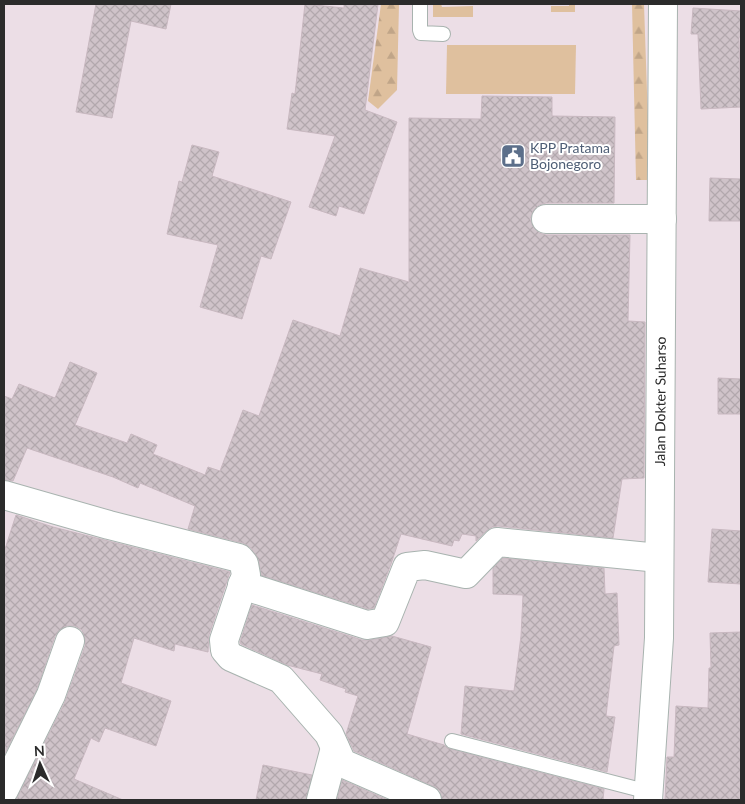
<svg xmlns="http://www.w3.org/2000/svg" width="745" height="804" viewBox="0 0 745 804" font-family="Lato,sans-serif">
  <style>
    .forest { fill: url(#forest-firs) }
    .garden { fill: #dfc09e }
    .building { fill: url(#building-cross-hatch); stroke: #c8b8c0 }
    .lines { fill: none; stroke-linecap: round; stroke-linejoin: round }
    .lane-casing { stroke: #a8b3af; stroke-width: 16 }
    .street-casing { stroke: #a8b3af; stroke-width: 30 }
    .secondary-casing { stroke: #a8b3af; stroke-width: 30 }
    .lane { stroke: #fff; stroke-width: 14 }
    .street { stroke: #fff; stroke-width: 28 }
    .secondary { stroke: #fff; stroke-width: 28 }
    .labels { text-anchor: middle; stroke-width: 4; stroke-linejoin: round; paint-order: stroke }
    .service-label { font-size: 14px; fill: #4e5e75; stroke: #fff; text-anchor: start }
    .street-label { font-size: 14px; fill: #2b2b2b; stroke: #fff }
  </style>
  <defs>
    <pattern id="forest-firs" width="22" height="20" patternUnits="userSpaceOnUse" patternTransform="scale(1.25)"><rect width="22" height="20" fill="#dfc09e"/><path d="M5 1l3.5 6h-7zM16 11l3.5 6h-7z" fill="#c0a588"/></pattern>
    <pattern id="building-cross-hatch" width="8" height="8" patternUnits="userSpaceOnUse" patternTransform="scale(1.25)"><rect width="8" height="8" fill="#cfc3c9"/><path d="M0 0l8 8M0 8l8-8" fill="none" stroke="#b2a8ad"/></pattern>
  </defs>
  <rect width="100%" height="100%" fill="#ecdee6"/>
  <!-- forest -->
  <g class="forest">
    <polygon points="381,4 399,4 397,90 378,109 368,101"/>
    <polygon points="632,4 644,4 650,180 636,180"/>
  </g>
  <!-- garden -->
  <g class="garden">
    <polygon points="433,4 441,4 442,7 473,6 473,17 433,17"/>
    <polygon points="569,4 575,4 575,12 551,12 551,6 569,6"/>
    <polygon points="447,45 576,45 575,94 446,94"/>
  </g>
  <!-- building -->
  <g class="building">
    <polygon points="96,4 171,4 166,29 131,21 112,118 76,112"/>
    <polygon points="305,4 344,8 344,4 378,4 365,110 397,122 364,214 339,206 336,216 309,207 335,136 287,129 292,93 295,94"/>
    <polygon points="693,8 741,11 741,37 739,37 741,107 701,109 698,34 691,34"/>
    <polygon points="482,96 552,97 552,116 615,117 614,203 546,203 539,205 533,211 530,219 533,227 539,233 546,235 630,235 628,321 645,322 644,478 622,479 613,538 498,526 492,527 486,531 476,541 476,536 462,534 459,541 454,540 452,546 401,534 391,564 374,608 368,609 261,575 259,561 251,548 243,543 188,529 195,506 140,483 138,488 113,477 27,448 13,481 4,480 4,396 12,399 19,384 55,398 70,362 97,373 75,425 127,443 131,434 157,445 153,454 205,475 208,467 220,471 243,410 259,416 293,320 340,336 360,268 409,282 409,118 481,119"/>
    <polygon points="192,145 219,152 212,176 291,202 271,259 261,256 242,319 200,307 218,245 167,234 179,181 182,182"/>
    <polygon points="710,178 741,179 741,221 709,221"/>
    <polygon points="718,378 741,379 741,414 718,414"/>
    <polygon points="16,515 53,527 230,572 209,635 208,652 175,644 174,651 134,638 121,683 171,701 156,746 105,728 99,742 91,738 74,779 123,800 16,800 65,702 85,646 85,639 82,630 75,626 67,626 60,630 55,636 37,689 4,755 4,552"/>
    <polygon points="712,529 741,531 741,584 708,582"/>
    <polygon points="503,558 604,568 605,594 617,593 619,645 614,646 606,716 615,717 607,772 461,734 465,686 514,691 521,636 523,595 493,594 493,568"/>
    <polygon points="252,605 362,640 370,640 392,636 431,647 407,734 444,745 450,749 604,789 603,800 442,800 440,791 433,786 354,751 346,734 358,696 345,692 346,689 320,680 322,674 287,665 241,644 240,642"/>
    <polygon points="741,632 741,800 665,800 667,757 674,757 676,706 708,708 709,668 711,668 710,633"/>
    <polygon points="263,765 312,775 306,800 256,800"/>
    <polygon points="342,780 388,800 337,800"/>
  </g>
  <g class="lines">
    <defs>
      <g id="lane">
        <polyline points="420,4 420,30 421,33 443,34"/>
        <polyline points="452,741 649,792"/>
      </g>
      <g id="street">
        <polyline points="546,219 662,219"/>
        <polyline points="4,495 109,525 239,558 244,564 246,575 224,640 225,650 231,657 281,679 329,734 342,763 427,800"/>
        <polyline points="242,585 367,625 385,622 407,567 425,565 466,574 497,542 659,558"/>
        <polyline points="4,790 51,695 70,641"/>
        <polyline points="321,800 335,748"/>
      </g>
      <g id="secondary">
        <path id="s1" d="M648,800L659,638L663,4"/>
      </g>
    </defs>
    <!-- lane casing -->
    <use href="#lane" class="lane-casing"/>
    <!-- street casing -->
    <use href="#street" class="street-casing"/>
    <!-- secondary casing -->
    <use href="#secondary" class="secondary-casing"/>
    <!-- lane -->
    <use href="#lane" class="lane"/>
    <!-- street -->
    <use href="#street" class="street"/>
    <!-- secondary -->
    <use href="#secondary" class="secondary"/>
  </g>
  <!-- icons -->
  <defs>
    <symbol id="civic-square" viewBox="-11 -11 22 22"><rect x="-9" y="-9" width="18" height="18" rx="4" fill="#5c6f8a" stroke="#fff"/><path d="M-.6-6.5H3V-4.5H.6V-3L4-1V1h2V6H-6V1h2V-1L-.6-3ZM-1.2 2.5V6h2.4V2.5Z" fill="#fff"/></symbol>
  </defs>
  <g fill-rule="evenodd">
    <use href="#civic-square" x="499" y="142" width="28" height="28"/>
  </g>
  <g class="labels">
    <!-- service labels -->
    <g class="service-label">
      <text x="530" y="153">KPP Pratama<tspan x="530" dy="16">Bojonegoro</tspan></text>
    </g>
    <!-- street labels -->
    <g class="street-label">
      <text dy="5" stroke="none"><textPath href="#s1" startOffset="399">Jalan Dokter Suharso</textPath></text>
    </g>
  </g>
  <!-- border -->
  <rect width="745" height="804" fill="none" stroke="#2b2b2b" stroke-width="10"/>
  <!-- north arrow -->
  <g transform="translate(40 764) rotate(357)" stroke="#ffffff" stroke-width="4" paint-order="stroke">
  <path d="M0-4L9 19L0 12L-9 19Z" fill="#2b2b2b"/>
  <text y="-8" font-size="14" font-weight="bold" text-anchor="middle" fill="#2b2b2b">N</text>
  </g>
</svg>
